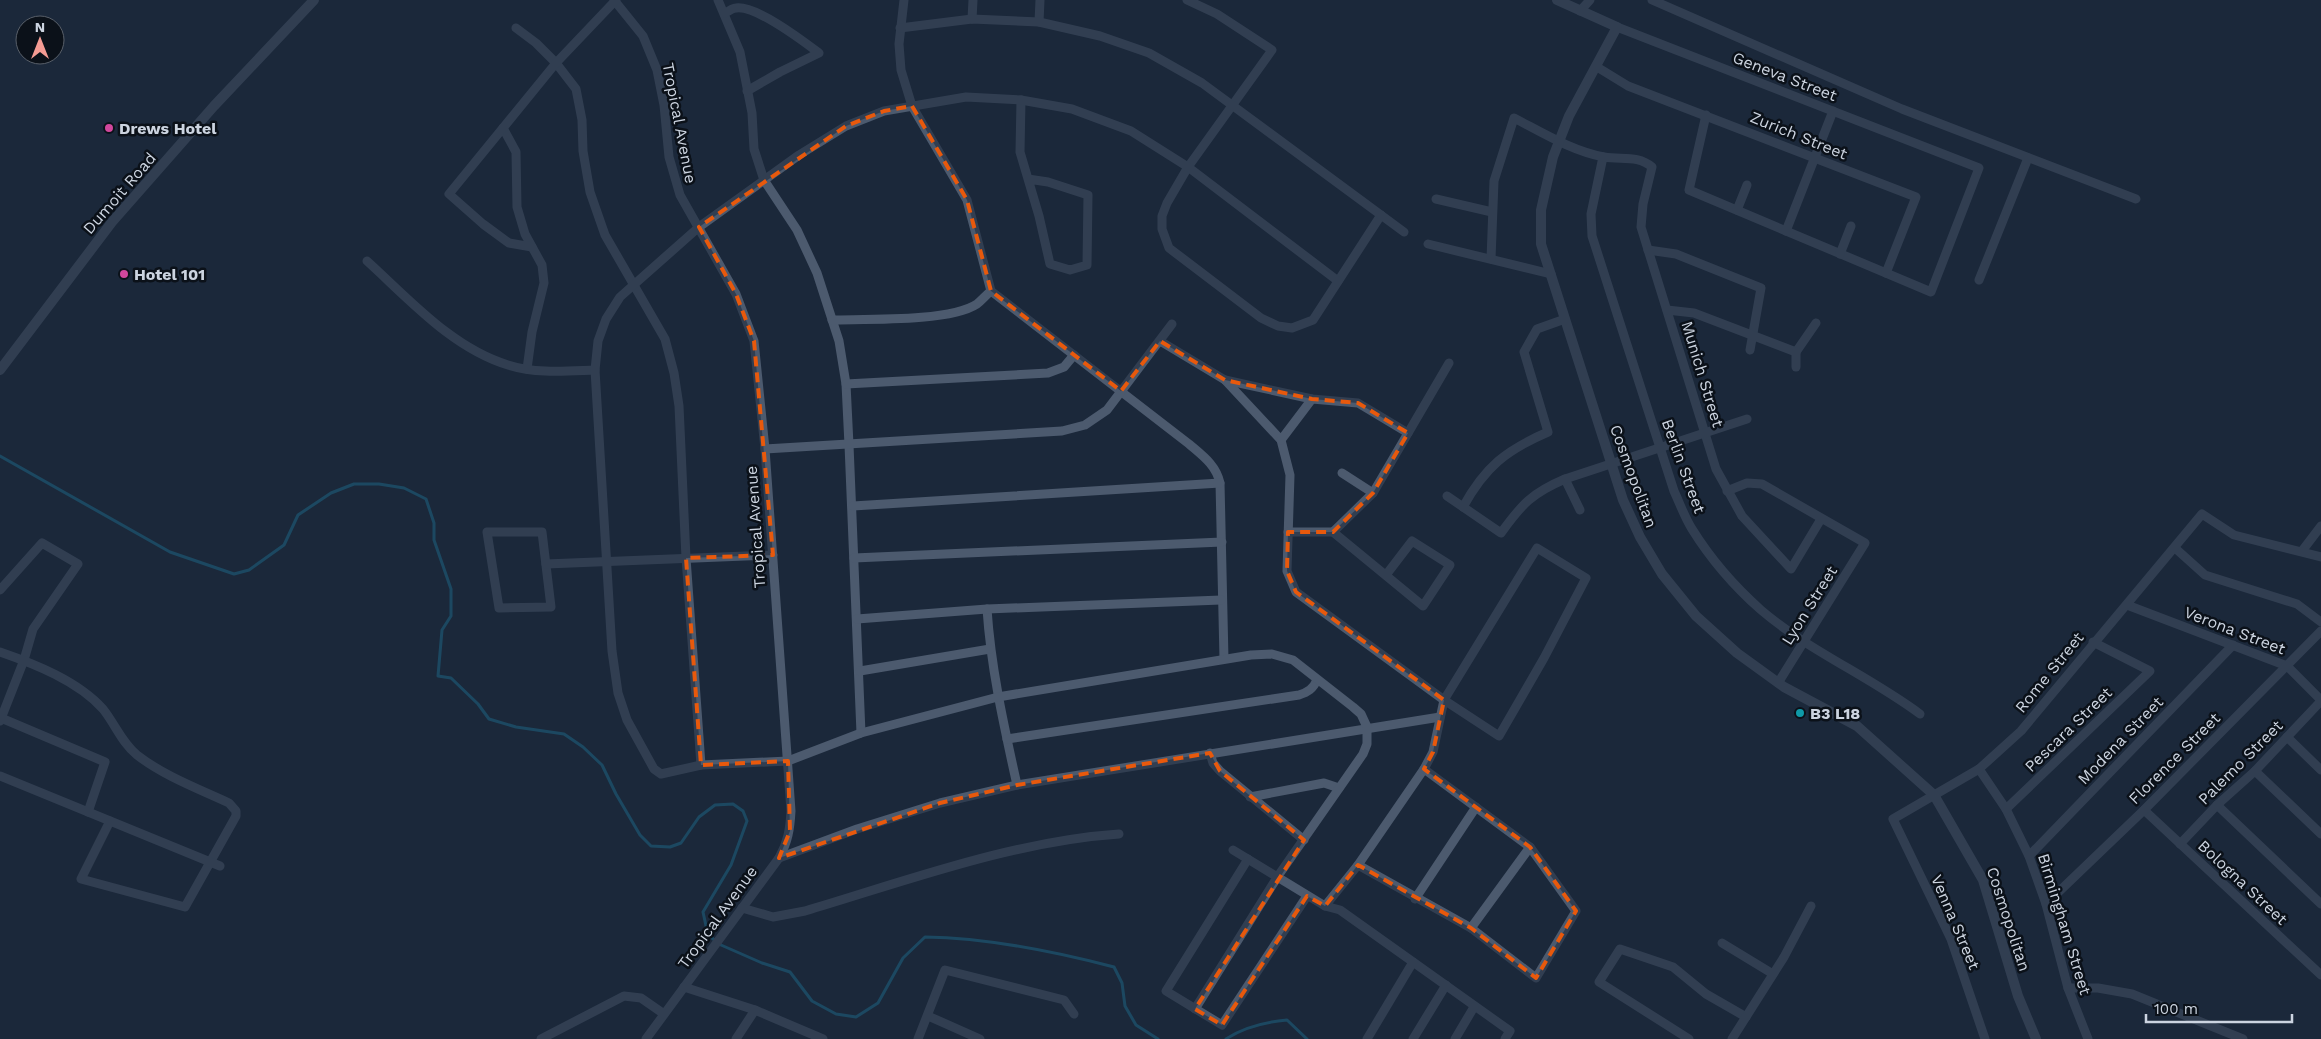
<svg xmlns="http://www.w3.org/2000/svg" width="2321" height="1039" viewBox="0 0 2321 1039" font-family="'Work Sans',sans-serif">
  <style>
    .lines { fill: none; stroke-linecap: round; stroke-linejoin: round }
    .stream { stroke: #1d7091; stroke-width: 3 }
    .minor { stroke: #4c5a6e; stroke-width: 9 }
    .tertiary { stroke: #4c5a6e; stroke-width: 10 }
    .marked { fill: none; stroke: #e8590c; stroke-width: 4; stroke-dasharray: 10 6; stroke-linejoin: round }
    .hotel-dot { fill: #d1479c; stroke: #0b1119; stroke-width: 2 }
    .culture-dot { fill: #0f9aa8; stroke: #0b1119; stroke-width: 2 }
    .labels { text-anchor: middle; stroke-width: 5; stroke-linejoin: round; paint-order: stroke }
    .street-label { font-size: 16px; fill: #ccd4e0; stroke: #0b1119 }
    .poi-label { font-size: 16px; font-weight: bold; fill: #ccd4e0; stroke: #0b1119; text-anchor: start }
  </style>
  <rect width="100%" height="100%" fill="#1b283a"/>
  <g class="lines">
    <!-- stream -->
    <g class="stream">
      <path d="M0,456L170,552L234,574L249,570L284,545L298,515L331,493L354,484H379L404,488L426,499L434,523V540L451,589V616L442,630L438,676L451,678L478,704L489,719L516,727L564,734L583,747L602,765L616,794L640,835L651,846L670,847L681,843L699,817L715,805L733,804L743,811L747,821L731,865L703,912L708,935L721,945L762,963L790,972L812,1001L836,1014L856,1017L878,1003L903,958L925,937C988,938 1053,951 1114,967L1122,983L1125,1006L1136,1025L1158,1039"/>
      <path d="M1226,1039C1244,1027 1265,1022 1287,1020L1307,1039"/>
    </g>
    <!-- minor -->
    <g class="minor">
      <path d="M614,0L643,36L657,70L664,105L669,157L680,195L736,294L754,341L765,449L791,811C790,829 788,842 779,858L646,1039"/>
      <polyline points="718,0 740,52 752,113 754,149 764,180 797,230 817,273 839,341 846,384 849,445 861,733"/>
      <path d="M904,0L899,44L901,70L912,106L967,200L991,291L1189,444C1203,456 1216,465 1220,483L1224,659"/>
      <polyline points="1187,0 1217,14 1272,50 1188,167 1167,203 1162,216 1162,229 1169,248 1261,318 1278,326 1292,328 1313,320 1381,215"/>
      <polyline points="1652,0 1902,109 2136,199"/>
      <polyline points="1580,11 1590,0"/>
      <path d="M725,13C728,12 732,8 736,8C756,5 803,41 819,53L780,72L747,91"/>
      <polyline points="972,19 973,0"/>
      <polyline points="1039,22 1040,0"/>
      <polyline points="1617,27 1979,168 1931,292 1689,190 1706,115"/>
      <polyline points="516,28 536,43 556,63 576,89 582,120 583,151 590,192 605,235 665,339 674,373 679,406 686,558 701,765"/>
      <polyline points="900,28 972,19 1039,22 1100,36 1149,53 1202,83 1404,232"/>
      <polyline points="1597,67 1628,86 1916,197 1886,273"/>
      <polyline points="1021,100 1020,152 1039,216 1050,264 1070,270 1087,265 1088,195 1048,182 1028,179"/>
      <polyline points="503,128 516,152 517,207 525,234 542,265 544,283 532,332 527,369"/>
      <path d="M1603,157L1591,214L1592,236L1674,491C1680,504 1685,518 1692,529C1710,558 1735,587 1761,610C1809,651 1869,676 1920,714"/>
      <polyline points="1436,199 1492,212"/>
      <polyline points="1737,210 1747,185"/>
      <polyline points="1786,231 1833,111"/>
      <polyline points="1428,244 1551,274"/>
      <polyline points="532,247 509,243 483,224 449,194 556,63 616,0"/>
      <polyline points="1648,250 1676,254 1761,288 1750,350"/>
      <polyline points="1840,254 1851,226"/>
      <path d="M1491,259L1494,181L1514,118C1543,133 1572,151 1604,157C1622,160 1638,155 1652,167L1643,204L1641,227L1716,469L1742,516L1791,569L1821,519"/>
      <path d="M367,261C409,299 452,348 508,365C536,374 567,371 595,370"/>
      <polyline points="1979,280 2028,158"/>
      <polyline points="1667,310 1694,313 1796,352 1816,323"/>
      <path d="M832,320C866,319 950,322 977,304C982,300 986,295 991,291"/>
      <polyline points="1160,341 1225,380 1281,440 1290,475 1287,571 1296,592 1444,700 1499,736 1544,658 1586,578 1537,548 1444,700 1433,752 1424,769 1358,865 1325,906"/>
      <polyline points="1796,352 1796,367"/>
      <polyline points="1225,380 1312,399 1358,403 1408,433"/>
      <polyline points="846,384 1048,373 1064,367 1074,355"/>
      <polyline points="1281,440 1312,399"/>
      <polyline points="765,449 1062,431 1085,425 1107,410 1172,324"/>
      <polyline points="1342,473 1373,493"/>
      <polyline points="1565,479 1580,510"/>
      <polyline points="1727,491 1747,483 1762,484 1865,543 1778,683"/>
      <path d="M1447,496L1501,533C1522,504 1532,493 1565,479L1747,419"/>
      <polyline points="853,506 1220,483"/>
      <path d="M1463,507C1485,467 1506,450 1548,432L1524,352L1537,329L1565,319"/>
      <polygon points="487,532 542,532 551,607 499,608"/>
      <polyline points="1288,532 1333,532 1423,606 1450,565 1412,541 1386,575"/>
      <polyline points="1333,532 1373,493 1449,363"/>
      <polyline points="2175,548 2205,575 2297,604 2321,622"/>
      <polyline points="2302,551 2321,526"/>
      <polyline points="854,558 1222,542"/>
      <polyline points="546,564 773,555"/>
      <polyline points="0,590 42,543 78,564 33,629 24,660 0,721"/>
      <polyline points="2127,605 2287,666 2321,700"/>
      <path d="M987,609C991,669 1004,726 1017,785"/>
      <polyline points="857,619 987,609 1221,600"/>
      <path d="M0,652C35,664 78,681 103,709C115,724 122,743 137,755C164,776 199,789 229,803L236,811V816L185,907L81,879L110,821"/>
      <polyline points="860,671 990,649"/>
      <polyline points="1,718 105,762 88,812"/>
      <polyline points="2287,737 2321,770"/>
      <path d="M1007,739L1299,695C1308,692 1313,689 1317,680"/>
      <polyline points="1210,753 1213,763 1220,771 1304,840"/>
      <polyline points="1979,769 2006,809 2029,856 2046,904 2068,988 2088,1039"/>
      <polyline points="2255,771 2321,834"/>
      <polyline points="0,776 220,866"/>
      <polyline points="1250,797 1324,783 1339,788"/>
      <polyline points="2217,805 2321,904"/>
      <polyline points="2006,809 2150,671 2093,642"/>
      <polyline points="2144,810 2321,975"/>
      <polyline points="2180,844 2217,805 2255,771 2321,701"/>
      <polyline points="1233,850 1325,906 1340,910 1510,1031 1505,1039"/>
      <polyline points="2029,856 2233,645"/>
      <polyline points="779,858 857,829 940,803 1017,785 1440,717"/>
      <polyline points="1248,859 1166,991 1222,1025 1307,896"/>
      <polyline points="1358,865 1471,928 1536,978 1576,911 1530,847 1424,769"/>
      <polyline points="1415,899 1476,807"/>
      <polyline points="2046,904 2144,810 2321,631"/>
      <path d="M742,908L773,917L805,911C906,881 1014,841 1119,834"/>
      <polyline points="1471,928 1530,847"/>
      <polyline points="1722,943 1773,974"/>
      <polyline points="684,987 755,1010 823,1039"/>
      <polyline points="2068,988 2098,988 2132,994 2243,1039"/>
      <polyline points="1195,1009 1278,876 1363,754 1367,744 1367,727 1361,714 1353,707 1293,660 1272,654 1251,655 998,697 861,733 788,761 701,765 661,774 654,769 627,720 618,693 612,651 595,370 598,341 606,319 620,297 699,227 799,155 846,126 884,111 966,97 1021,100 1072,109 1131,131 1188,167 1338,281"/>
      <polyline points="928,1016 980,1039"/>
      <polyline points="541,1039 624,996 641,998 664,1014"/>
      <polyline points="736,1039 755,1010"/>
      <polyline points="918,1039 945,970 1064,1000 1074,1014"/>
      <polyline points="1367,1039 1413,962"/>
      <polyline points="1413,1039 1446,985"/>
      <polyline points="1455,1039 1474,1007"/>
      <polyline points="1689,1039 1599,982 1620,949 1673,967 1706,994 1746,1017"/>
      <polyline points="1732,1039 1784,957 1811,906"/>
      <polyline points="1985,1039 1951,939 1893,819 1979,769 2021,731 2202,514 2234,535 2321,557"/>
    </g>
    <!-- tertiary -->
    <g class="tertiary">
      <polyline points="1557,0 1617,27 1569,116 1553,157 1541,210 1541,244 1623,500 1640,537 1662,574 1696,616 1737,653 1784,687 1857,726 1934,795 1983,880 2018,996 2036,1039"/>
      <polyline points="0,370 112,222 214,106 314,0"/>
    </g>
  </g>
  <!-- marked area -->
  <path d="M0 0H2321V1039H0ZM912,106L967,200L991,291L1121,391L1160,341L1225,380L1312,399L1358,403L1408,433L1373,493L1333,532H1288L1287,571L1296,592L1444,700L1433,752L1424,769L1530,847L1576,911L1536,978L1471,928L1358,865L1325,906L1307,896L1222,1025L1195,1009L1304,840L1220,771L1210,753L1017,785L940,803L779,858L790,831L788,761L701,765L686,558L773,555L754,341L736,294L699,227L846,126L884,111Z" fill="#1b283a" fill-opacity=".55" fill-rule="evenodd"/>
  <path class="marked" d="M912,106L967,200L991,291L1121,391L1160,341L1225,380L1312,399L1358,403L1408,433L1373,493L1333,532H1288L1287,571L1296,592L1444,700L1433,752L1424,769L1530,847L1576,911L1536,978L1471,928L1358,865L1325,906L1307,896L1222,1025L1195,1009L1304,840L1220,771L1210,753L1017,785L940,803L779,858L790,831L788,761L701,765L686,558L773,555L754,341L736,294L699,227L846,126L884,111Z"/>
  <!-- markers -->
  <g class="hotel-dot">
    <circle cx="109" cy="128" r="5"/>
    <circle cx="124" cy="274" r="5"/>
  </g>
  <circle class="culture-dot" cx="1800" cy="713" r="5"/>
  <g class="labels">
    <!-- street labels -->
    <g class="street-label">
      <text transform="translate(1785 76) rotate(21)" y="6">Geneva Street</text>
      <text transform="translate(680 123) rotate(79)" y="6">Tropical Avenue</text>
      <text transform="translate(1799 135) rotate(22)" y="6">Zurich Street</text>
      <text transform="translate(119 193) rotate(-49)" y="6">Dumoit Road</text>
      <text transform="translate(1703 374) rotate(73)" y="6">Munich Street</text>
      <text transform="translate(1684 466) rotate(70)" y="6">Berlin Street</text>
      <text transform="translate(1634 476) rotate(70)" y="6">Cosmopolitan</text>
      <text transform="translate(755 527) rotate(-94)" y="6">Tropical Avenue</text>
      <text transform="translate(1809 605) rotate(-58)" y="6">Lyon Street</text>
      <text transform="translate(2235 630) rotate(21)" y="6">Verona Street</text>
      <text transform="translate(2049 672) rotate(-51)" y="6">Rome Street</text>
      <text transform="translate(2068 729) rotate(-44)" y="6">Pescara Street</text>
      <text transform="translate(2120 740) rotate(-46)" y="6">Modena Street</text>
      <text transform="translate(2174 758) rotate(-45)" y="6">Florence Street</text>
      <text transform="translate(2240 762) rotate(-45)" y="6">Palemo Street</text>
      <text transform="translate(2243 882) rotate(43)" y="6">Bologna Street</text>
      <text transform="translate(717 917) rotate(-54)" y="6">Tropical Avenue</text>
      <text transform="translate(2009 919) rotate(72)" y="6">Cosmopolitan</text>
      <text transform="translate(1956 922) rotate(67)" y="6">Venna Street</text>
      <text transform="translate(2065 924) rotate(73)" y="6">Birmingham Street</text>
    </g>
    <!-- poi labels -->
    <g class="poi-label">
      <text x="119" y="134">Drews Hotel</text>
      <text x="134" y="280">Hotel 101</text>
      <text x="1810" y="719">B3 L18</text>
    </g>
  </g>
  <!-- north arrow -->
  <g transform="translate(40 40)"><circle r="24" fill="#0b1119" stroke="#585f69"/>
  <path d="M0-4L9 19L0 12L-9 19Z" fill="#f59c94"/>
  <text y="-8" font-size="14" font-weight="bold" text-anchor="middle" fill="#ccd4e0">N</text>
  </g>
  <!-- scale -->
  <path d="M2146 1014v8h146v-8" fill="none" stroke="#ccd4e0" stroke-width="2.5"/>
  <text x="2154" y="1014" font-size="15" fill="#ccd4e0" stroke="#0b1119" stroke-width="4" paint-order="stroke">100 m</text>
</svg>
